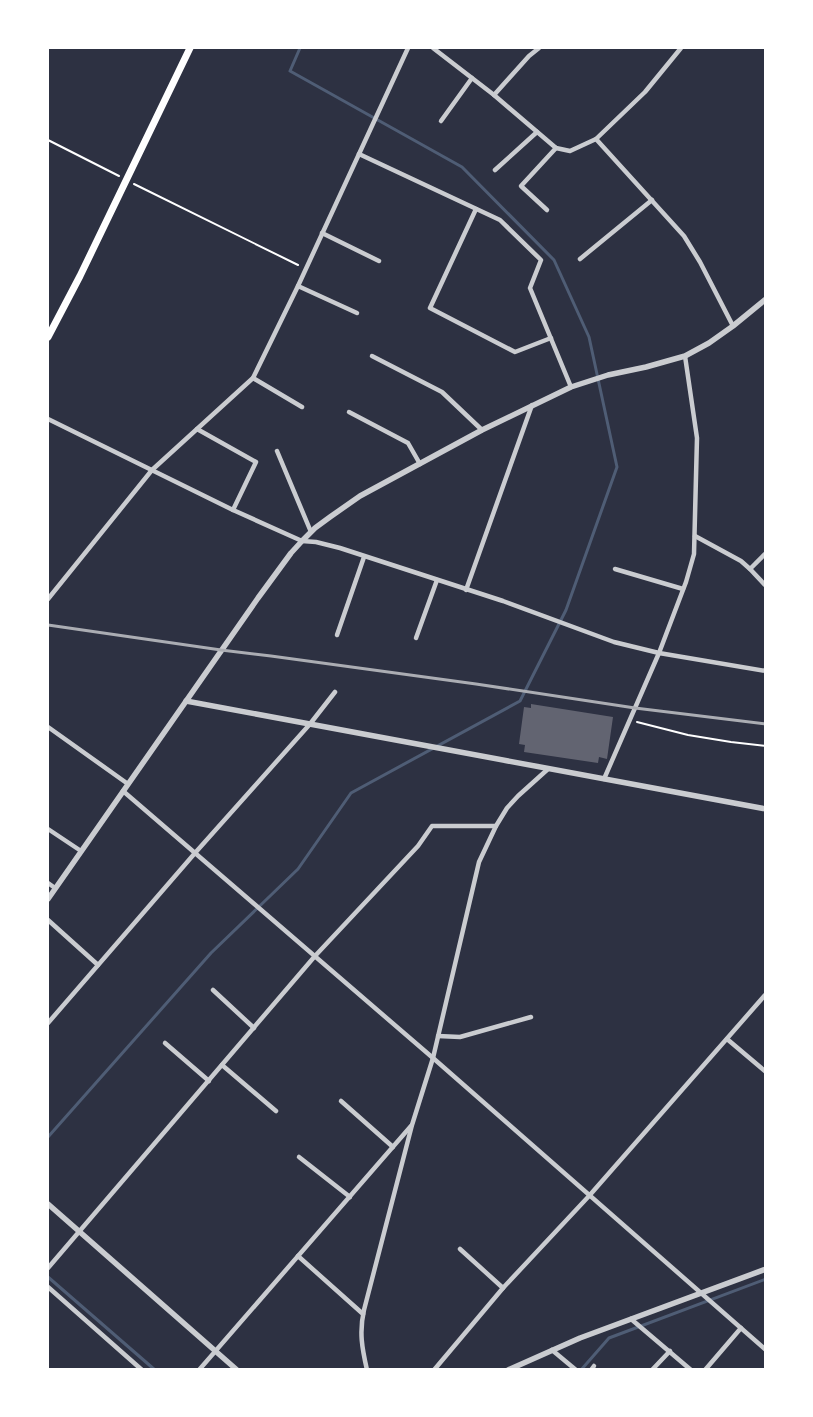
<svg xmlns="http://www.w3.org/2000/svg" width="813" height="1417" viewBox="0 0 813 1417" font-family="'PT Sans',sans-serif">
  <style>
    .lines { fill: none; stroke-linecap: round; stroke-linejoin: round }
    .stream { stroke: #4f5d75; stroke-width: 3 }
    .building { fill: #626471 }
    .path { stroke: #fff; stroke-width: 2 }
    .minor { stroke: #caccd0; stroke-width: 4.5 }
    .tertiary { stroke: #caccd0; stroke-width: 5.5 }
    .secondary { stroke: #fff; stroke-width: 7 }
    .rail { stroke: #abadb3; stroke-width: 3 }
  </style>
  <rect width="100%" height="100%" fill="#2d3142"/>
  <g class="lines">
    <!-- stream -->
    <g class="stream">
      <polyline points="48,1137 211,953 298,869 351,793 520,701 566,610 617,467 589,337 554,260 462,167 290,71 300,48"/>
      <polyline points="48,1277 155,1370"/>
      <polyline points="581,1370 609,1338 766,1279"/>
    </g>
  </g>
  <!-- building -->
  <polygon class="building" points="531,704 613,717 607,759 599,757 598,763 524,752 525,745 519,744 524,707 531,708"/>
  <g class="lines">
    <!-- path -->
    <g class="path">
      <polyline points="48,140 119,176"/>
      <polyline points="134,184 298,265"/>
      <polyline points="637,722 688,735 731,742 766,746"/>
    </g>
    <!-- minor -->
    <g class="minor">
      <polyline points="433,48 494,95 556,148 570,151 596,139 684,236 700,262 733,326"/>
      <polyline points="494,95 529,56 539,48"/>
      <polyline points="441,121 472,78"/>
      <polyline points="596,139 645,92 681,48"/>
      <polyline points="359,154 500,220 541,260 530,288 571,387"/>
      <polyline points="495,170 537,132"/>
      <polyline points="476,209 430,308 515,352 551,338"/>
      <polyline points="547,210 521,186 556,148"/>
      <polyline points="322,233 379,261"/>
      <polyline points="580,259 652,200"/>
      <polyline points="298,286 357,313"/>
      <polyline points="372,356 442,392 482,430"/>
      <polyline points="253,378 302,407"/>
      <polyline points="349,412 408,443 420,464"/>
      <polyline points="48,419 233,510 302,541 316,542 340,548 503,601 614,642 659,653 766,671"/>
      <polyline points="197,429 256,462 233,510"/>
      <polyline points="277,451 311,532"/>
      <polyline points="695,536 741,561 750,569 766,586"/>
      <polyline points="615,569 683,589"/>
      <polyline points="750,569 766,553"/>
      <polyline points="466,590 532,405"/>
      <polyline points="48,599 152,470 253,378 298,286 408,48"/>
      <polyline points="337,635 364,557"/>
      <polyline points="416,638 437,580"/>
      <polyline points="48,727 128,784"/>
      <polyline points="604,779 659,653 686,582 694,554 697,438 685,356"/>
      <polyline points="123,791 433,1058 766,1350"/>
      <polyline points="48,829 81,851"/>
      <polyline points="48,883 55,888"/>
      <polyline points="48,920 98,965"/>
      <polyline points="213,990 254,1028"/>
      <polyline points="48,1023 195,853 310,724 335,692"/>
      <polyline points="438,1036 460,1037 531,1017"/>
      <polyline points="727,1039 766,1072"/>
      <polyline points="165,1043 209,1081"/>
      <polyline points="222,1065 276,1111"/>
      <polyline points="341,1101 393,1147"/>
      <polyline points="299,1157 350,1197"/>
      <polyline points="460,1249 503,1288"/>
      <polyline points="298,1256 363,1314"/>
      <polyline points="48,1268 315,956 418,846 432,826 496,826"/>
      <polyline points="48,1287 142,1370"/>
      <polyline points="631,1319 691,1370"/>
      <polyline points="552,1350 576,1370"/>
      <polyline points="199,1370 411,1126"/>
      <path d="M367,1370C362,1348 359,1332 364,1310L412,1125L433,1058L479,862L496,826L507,808L518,796L548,769"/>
      <polyline points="434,1370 503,1288 589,1196 766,994"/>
      <polyline points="591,1370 594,1366"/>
      <polyline points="652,1370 670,1351"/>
      <polyline points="705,1370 741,1328"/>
    </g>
    <!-- tertiary -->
    <g class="tertiary">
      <polyline points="186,701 766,809"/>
      <polyline points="48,899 258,598 291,553 302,541 315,528 330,517 360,496 482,430 571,387 608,375 646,367 685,356 709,343 733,326 766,299"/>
      <polyline points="48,1204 237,1370"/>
      <polyline points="508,1370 580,1338 766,1269"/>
    </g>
    <!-- secondary -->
    <polyline class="secondary" points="48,337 80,276 190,48"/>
    <!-- rail -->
    <polyline class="rail" points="48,625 221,650 271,656 476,684 635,708 766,724"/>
  </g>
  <!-- border -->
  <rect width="813" height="1417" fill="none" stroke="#ffffff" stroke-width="98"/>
</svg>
